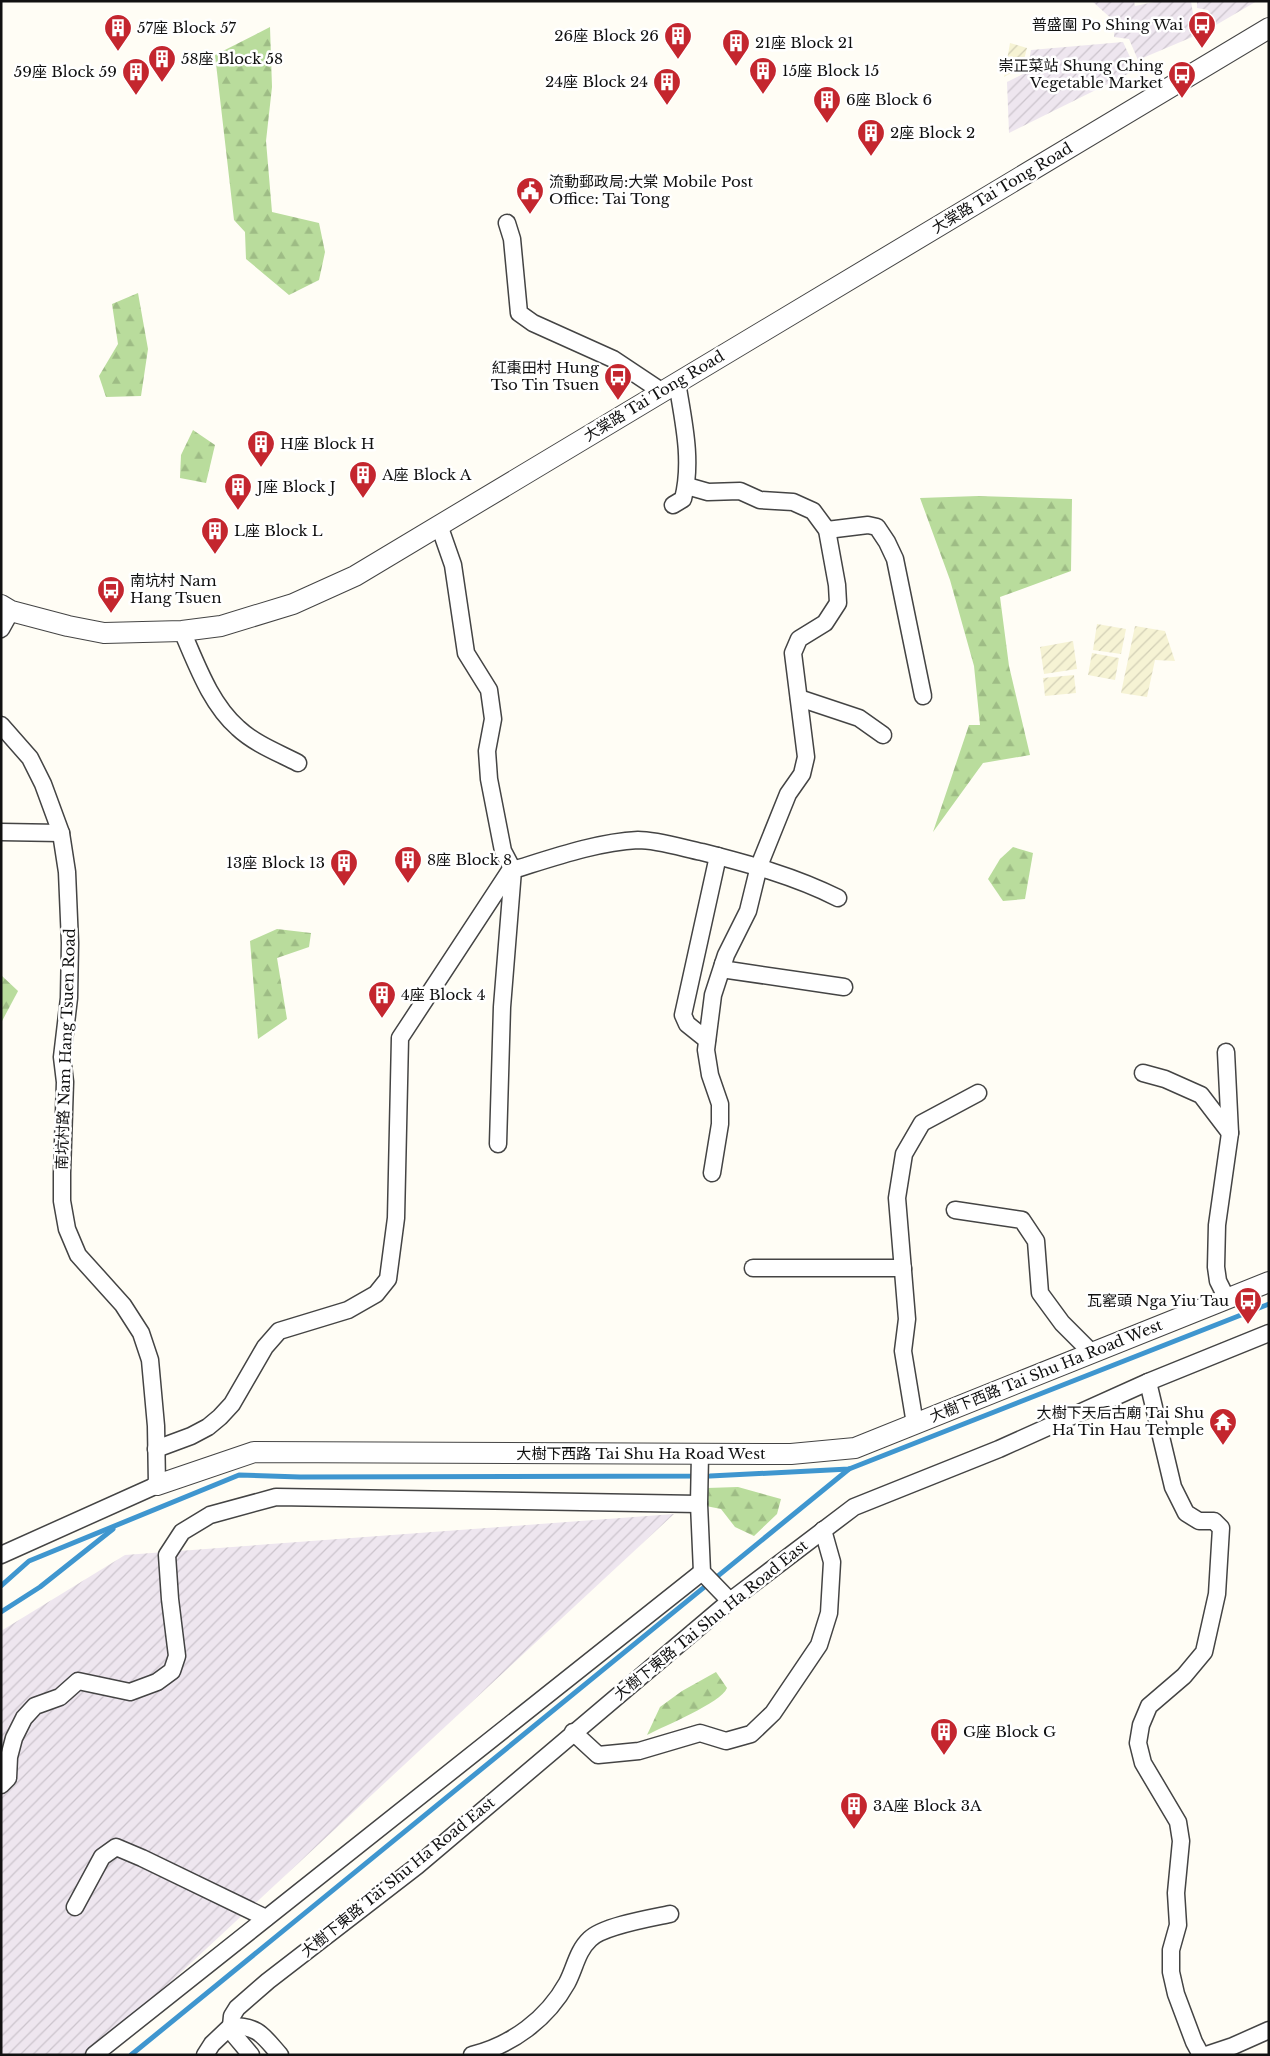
<svg xmlns="http://www.w3.org/2000/svg" width="1270" height="2056" viewBox="0 0 1270 2056" font-family="'Libre Baskerville','Noto Sans TC',serif">
  <style>
    .industrial { fill: url(#industrial-furrows) }
    .farmland { fill: url(#farmland-furrows) }
    .forest { fill: url(#forest-firs) }
    .lines { fill: none; stroke-linecap: round; stroke-linejoin: round }
    .stream { stroke: #3f96cf; stroke-width: 5 }
    .minor-casing { stroke: #444; stroke-width: 19 }
    .tertiary-casing { stroke: #444; stroke-width: 22 }
    .minor { stroke: #fff; stroke-width: 16 }
    .tertiary { stroke: #fff; stroke-width: 20 }
    .labels { text-anchor: middle; stroke-width: 5; stroke-linejoin: round; paint-order: stroke }
    .poi-label { font-size: 15px; fill: #111; stroke: #fff; text-anchor: start }
    .street-label { font-size: 15px; fill: #111; stroke: #fff }
  </style>
  <defs>
    <pattern id="industrial-furrows" width="10" height="10" patternUnits="userSpaceOnUse" patternTransform="scale(1.25)"><rect width="10" height="10" fill="#eee6ef"/><path d="M-1 1l2-2M0 10L10 0M9 11l2-2" fill="none" stroke="#cbc4cc"/></pattern>
    <pattern id="farmland-furrows" width="10" height="10" patternUnits="userSpaceOnUse" patternTransform="scale(1.25)"><rect width="10" height="10" fill="#f6f3d4"/><path d="M-1 1l2-2M0 10L10 0M9 11l2-2" fill="none" stroke="#d2cfb5"/></pattern>
    <pattern id="forest-firs" width="22" height="20" patternUnits="userSpaceOnUse" patternTransform="scale(1.25)"><rect width="22" height="20" fill="#b9dc9c"/><path d="M5 1l3.5 6h-7zM16 11l3.5 6h-7z" fill="#9ebc85"/></pattern>
  </defs>
  <rect width="100%" height="100%" fill="#fffdf5"/>
  <!-- industrial -->
  <g class="industrial">
    <polygon points="1092,1 1134,1 1135,6 1159,1 1191,1 1193,14 1205,14 1211,29 1138,60 1129,39 1114,37 1115,22"/>
    <polygon points="1197,1 1257,1 1216,25 1208,10 1197,8"/>
    <polygon points="1123,42 1136,70 1009,133 1007,82 1027,72 1031,50"/>
    <polygon points="674,1514 92,2055 1,2055 1,1631 125,1555"/>
  </g>
  <!-- farmland -->
  <g class="farmland">
    <polygon points="1010,43 1027,48 1022,67 1004,77"/>
    <polygon points="1097,624 1126,629 1121,654 1093,650"/>
    <polygon points="1135,626 1165,631 1175,661 1155,660 1147,697 1121,693"/>
    <polygon points="1073,641 1077,669 1044,674 1040,647"/>
    <polygon points="1092,653 1119,658 1115,680 1088,675"/>
    <polygon points="1074,675 1076,693 1045,696 1043,678"/>
  </g>
  <!-- forest -->
  <g class="forest">
    <polygon points="270,27 272,87 266,141 272,212 319,223 325,252 319,280 289,295 246,259 245,232 234,220 215,55"/>
    <polygon points="138,293 148,349 141,396 106,397 99,376 118,344 112,304"/>
    <polygon points="193,430 215,445 206,483 180,478 181,455"/>
    <polygon points="978,496 1072,499 1071,571 1000,597 1009,666 1030,755 983,763 933,832 969,725 980,725 974,666 950,580 920,498"/>
    <polygon points="1013,847 1033,853 1025,899 1003,901 988,879 1000,859"/>
    <polygon points="277,929 311,933 309,947 277,958 287,1019 258,1039 250,941"/>
    <polygon points="1,975 18,991 1,1023"/>
    <polygon points="738,1487 781,1499 777,1514 754,1536 735,1527 721,1509 706,1506 707,1488"/>
    <path d="M716,1672L727,1688C721,1703 664,1726 647,1735L660,1707L682,1691Z"/>
  </g>
  <g class="lines">
    <!-- stream -->
    <g class="stream">
      <polyline points="1,1586 29,1561 239,1475 300,1477 710,1476 849,1469 1269,1304"/>
      <polyline points="1,1612 40,1587 113,1529"/>
      <polyline points="131,2055 849,1469"/>
    </g>
    <defs>
      <g id="minor">
        <polyline points="507,223 512,239 519,313 533,323 613,359 661,391"/>
        <polyline points="687,486 708,492 740,491 760,500 793,502 813,511 827,530 837,585 838,603 825,623 799,639 793,653 806,757 802,774 788,794 759,866 748,911 726,955 713,995 706,1050 710,1075 720,1104 720,1124 712,1173"/>
        <path d="M673,505L683,499C693,460 683,420 677,382"/>
        <polyline points="439,525 453,565 466,653 489,690 493,719 487,751 489,779 503,851 513,870 502,1007 498,1144"/>
        <polyline points="827,530 868,525 877,527 887,542 895,559 923,696"/>
        <polyline points="1,629 11,611"/>
        <path d="M182,631C197,665 210,703 238,728C255,744 279,753 298,763"/>
        <polyline points="799,698 859,718 883,735"/>
        <polyline points="1,725 30,758 43,784 61,833 67,872 70,943 69,998 62,1057 65,1082 62,1173 62,1201 67,1229 78,1255 123,1305 141,1333 150,1360 156,1426 157,1485 1,1555"/>
        <polyline points="1,832 61,833"/>
        <path d="M513,870C552,858 597,842 638,840C657,840 683,848 702,852C749,864 794,876 838,898"/>
        <polyline points="723,964 728,970 844,987"/>
        <polyline points="707,1040 687,1024 683,1015 718,856"/>
        <polyline points="1226,1052 1230,1133 1217,1225 1216,1267 1218,1281 1227,1299"/>
        <polyline points="1143,1073 1165,1079 1201,1095 1230,1133"/>
        <polyline points="955,1210 1022,1220 1036,1241 1040,1293 1062,1323 1092,1353"/>
        <polyline points="753,1268 903,1268"/>
        <polyline points="1148,1382 1173,1487 1186,1513 1199,1521 1214,1521 1221,1528 1217,1594 1204,1652 1184,1676 1149,1706 1141,1725 1138,1743 1143,1763 1178,1822 1181,1841 1176,1893 1178,1925 1171,1950 1171,1972 1176,1994 1194,2042 1201,2055"/>
        <polyline points="915,1424 903,1351 907,1319 897,1198 904,1154 922,1123 978,1093"/>
        <polyline points="156,1449 191,1436 208,1427 220,1417 232,1404 265,1347 279,1331 348,1310 376,1294 388,1279 396,1218 400,1038 511,869"/>
        <polyline points="700,1454 699,1504 702,1572 730,1601"/>
        <polyline points="573,1732 598,1755 639,1751 700,1733 726,1741 751,1734 773,1713 819,1645 829,1613 832,1562 823,1530"/>
        <polyline points="1,1785 8,1778 9,1757 14,1738 24,1718 35,1706 60,1697 78,1681 130,1692 157,1682 172,1671 177,1656 170,1599 167,1555 182,1532 210,1515 276,1497 699,1504"/>
        <polyline points="75,1907 102,1857 116,1847 142,1858 266,1918"/>
        <polyline points="94,2055 702,1572"/>
        <path d="M205,2055L212,2044L231,2026C259,2026 263,2036 280,2055"/>
        <polyline points="251,2055 235,2036 231,2026 232,2016 237,2008 268,1981 417,1866 730,1601 854,1507 999,1449 1148,1382 1269,1333"/>
        <path d="M472,2055C512,2045 547,2019 567,1983C575,1968 577,1951 590,1939C603,1926 651,1918 670,1914"/>
        <polyline points="1206,2055 1233,2046 1269,2030"/>
      </g>
      <g id="tertiary">
        <polyline points="1,605 11,611 68,626 104,633 182,631 221,626 293,604 355,576 1269,28"/>
        <polyline points="157,1485 254,1452 791,1454 855,1448 1269,1282"/>
      </g>
    </defs>
    <!-- minor casing -->
    <use href="#minor" class="minor-casing"/>
    <!-- tertiary casing -->
    <use href="#tertiary" class="tertiary-casing"/>
    <!-- minor -->
    <use href="#minor" class="minor"/>
    <!-- tertiary -->
    <use href="#tertiary" class="tertiary"/>
  </g>
  <!-- icons -->
  <defs>
    <symbol id="bus-pin" viewBox="-11 -11 22 30"><path d="M0 17L-7.5 6A9.5 9.5 0 1 1 7.5 6Z" fill="#c4262e" stroke="#fff"/><path d="M-5-6H5V4H4V6H2V4H-2V6H-4V4H-5ZM-3.5-4V0h7V-4ZM-3.5 1.2v1.5H-2V1.2ZM2 1.2v1.5H3.5V1.2Z" fill="#fff"/></symbol>
    <symbol id="building-pin" viewBox="-11 -11 22 30"><path d="M0 17L-7.5 6A9.5 9.5 0 1 1 7.5 6Z" fill="#c4262e" stroke="#fff"/><path d="M-4-6H4V6H1V3H-1V6H-4ZM-2.5-4.3h1.7v1.8h-1.7ZM.8-4.3h1.7v1.8H.8ZM-2.5-1h1.7V.8h-1.7ZM.8-1h1.7V.8H.8Z" fill="#fff"/></symbol>
    <symbol id="civic-pin" viewBox="-11 -11 22 30"><path d="M0 17L-7.5 6A9.5 9.5 0 1 1 7.5 6Z" fill="#c4262e" stroke="#fff"/><path d="M-.6-6.5H3V-4.5H.6V-3L4-1V1h2V6H-6V1h2V-1L-.6-3ZM-1.2 2.5V6h2.4V2.5Z" fill="#fff"/></symbol>
    <symbol id="temple-pin" viewBox="-11 -11 22 30"><path d="M0 17L-7.5 6A9.5 9.5 0 1 1 7.5 6Z" fill="#c4262e" stroke="#fff"/><path d="M0-6L5-2H3V0L6.5 2.5H4V6H1.5V3h-3V6H-4V2.5H-6.5L-3 0V-2H-5Z" fill="#fff"/></symbol>
  </defs>
  <g fill-rule="evenodd">
    <use href="#bus-pin" x="1186" y="9" width="32" height="43"/>
    <use href="#building-pin" x="102" y="12" width="32" height="43"/>
    <use href="#building-pin" x="662" y="20" width="32" height="43"/>
    <use href="#building-pin" x="720" y="27" width="32" height="43"/>
    <use href="#building-pin" x="146" y="43" width="32" height="43"/>
    <use href="#building-pin" x="747" y="55" width="32" height="43"/>
    <use href="#building-pin" x="120" y="56" width="32" height="43"/>
    <use href="#bus-pin" x="1166" y="59" width="32" height="43"/>
    <use href="#building-pin" x="651" y="66" width="32" height="43"/>
    <use href="#building-pin" x="811" y="84" width="32" height="43"/>
    <use href="#building-pin" x="855" y="117" width="32" height="43"/>
    <use href="#civic-pin" x="514" y="175" width="32" height="43"/>
    <use href="#bus-pin" x="602" y="361" width="32" height="43"/>
    <use href="#building-pin" x="245" y="428" width="32" height="43"/>
    <use href="#building-pin" x="347" y="459" width="32" height="43"/>
    <use href="#building-pin" x="222" y="471" width="32" height="43"/>
    <use href="#building-pin" x="199" y="515" width="32" height="43"/>
    <use href="#bus-pin" x="95" y="574" width="32" height="43"/>
    <use href="#building-pin" x="392" y="844" width="32" height="43"/>
    <use href="#building-pin" x="328" y="847" width="32" height="43"/>
    <use href="#building-pin" x="366" y="979" width="32" height="43"/>
    <use href="#bus-pin" x="1232" y="1285" width="32" height="43"/>
    <use href="#temple-pin" x="1207" y="1406" width="32" height="43"/>
    <use href="#building-pin" x="928" y="1716" width="32" height="43"/>
    <use href="#building-pin" x="838" y="1790" width="32" height="43"/>
  </g>
  <g class="labels">
    <!-- poi labels -->
    <g class="poi-label">
      <text x="1183" y="30" text-anchor="end">普盛圍 Po Shing Wai</text>
      <text x="137" y="33">57座 Block 57</text>
      <text x="659" y="41" text-anchor="end">26座 Block 26</text>
      <text x="755" y="48">21座 Block 21</text>
      <text x="181" y="64">58座 Block 58</text>
      <text x="1163" y="71" text-anchor="end">崇正菜站 Shung Ching<tspan x="1163" dy="17">Vegetable Market</tspan></text>
      <text x="782" y="76">15座 Block 15</text>
      <text x="117" y="77" text-anchor="end">59座 Block 59</text>
      <text x="648" y="87" text-anchor="end">24座 Block 24</text>
      <text x="846" y="105">6座 Block 6</text>
      <text x="890" y="138">2座 Block 2</text>
      <text x="549" y="187">流動郵政局:大棠 Mobile Post<tspan x="549" dy="17">Office: Tai Tong</tspan></text>
      <text x="599" y="373" text-anchor="end">紅棗田村 Hung<tspan x="599" dy="17">Tso Tin Tsuen</tspan></text>
      <text x="280" y="449">H座 Block H</text>
      <text x="382" y="480">A座 Block A</text>
      <text x="257" y="492">J座 Block J</text>
      <text x="234" y="536">L座 Block L</text>
      <text x="130" y="586">南坑村 Nam<tspan x="130" dy="17">Hang Tsuen</tspan></text>
      <text x="427" y="865">8座 Block 8</text>
      <text x="325" y="868" text-anchor="end">13座 Block 13</text>
      <text x="401" y="1000">4座 Block 4</text>
      <text x="1229" y="1306" text-anchor="end">瓦窰頭 Nga Yiu Tau</text>
      <text x="1204" y="1418" text-anchor="end">大樹下天后古廟 Tai Shu<tspan x="1204" dy="17">Ha Tin Hau Temple</tspan></text>
      <text x="963" y="1737">G座 Block G</text>
      <text x="873" y="1811">3A座 Block 3A</text>
    </g>
    <!-- street labels -->
    <g class="street-label">
      <text transform="translate(1002 188) rotate(-31)" y="5">大棠路 Tai Tong Road</text>
      <text transform="translate(654 396) rotate(-31)" y="5">大棠路 Tai Tong Road</text>
      <text transform="translate(66 1049) rotate(-88)" y="5">南坑村路 Nam Hang Tsuen Road</text>
      <text transform="translate(1046 1371) rotate(-22)" y="5">大樹下西路 Tai Shu Ha Road West</text>
      <text x="641" y="1459">大樹下西路 Tai Shu Ha Road West</text>
      <text transform="translate(711 1620) rotate(-39)" y="5">大樹下東路 Tai Shu Ha Road East</text>
      <text transform="translate(398 1877) rotate(-39)" y="5">大樹下東路 Tai Shu Ha Road East</text>
    </g>
  </g>
  <!-- border -->
  <rect width="1270" height="2056" fill="none" stroke="#111111" stroke-width="5"/>
</svg>
